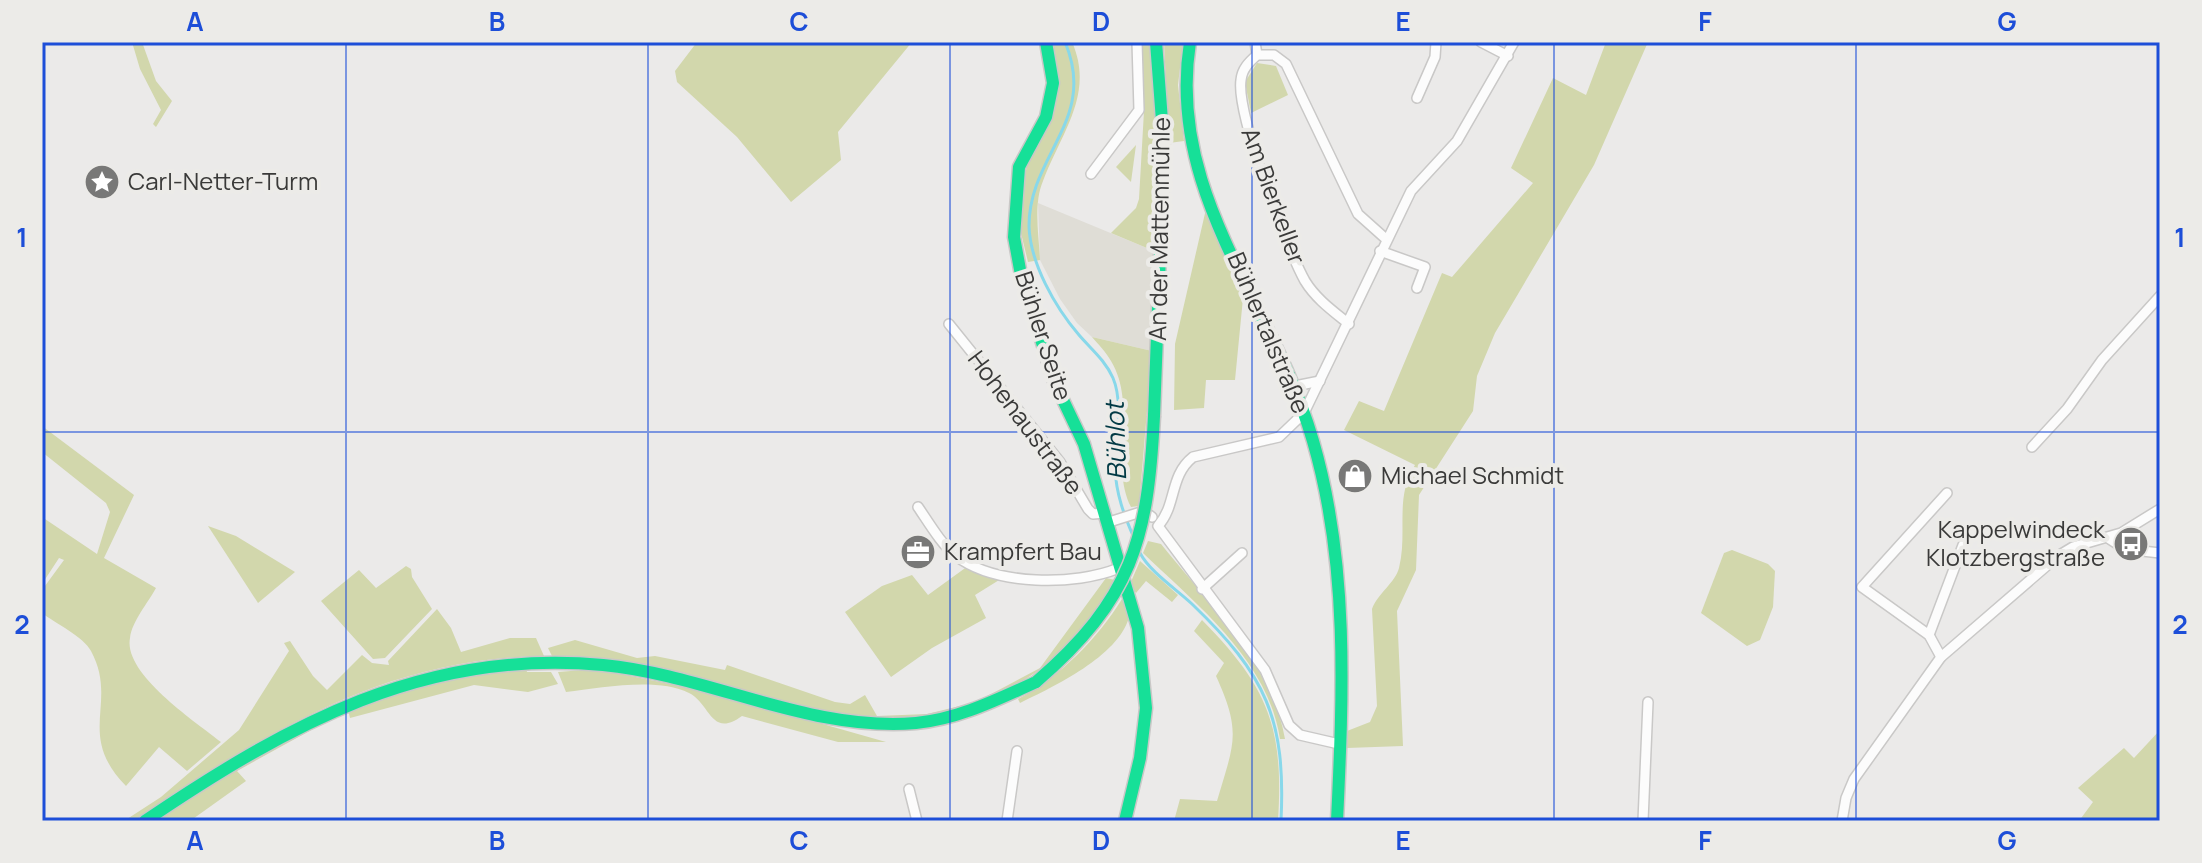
<svg xmlns="http://www.w3.org/2000/svg" width="2202" height="863" viewBox="0 0 2202 863" font-family="Manrope,sans-serif">
  <style>
    .built { fill: #dfddd6 }
    .green { fill: #d2d7ac }
    .lines { fill: none; stroke-linecap: round; stroke-linejoin: round }
    .stream { stroke: #88d8ea; stroke-width: 3 }
    .street-casing { stroke: #c9c8c7; stroke-width: 12 }
    .fast-casing { stroke: #c9c8c7; stroke-width: 15 }
    .street { stroke: #fcfcfc; stroke-width: 9 }
    .fast { stroke: #16e098; stroke-width: 12 }
    .fast-bridge-casing { stroke: #c9c8c7; stroke-width: 15; stroke-linecap: butt }
    .fast-bridge { stroke: #16e098; stroke-width: 12 }
    .grid { fill: none; stroke: #1d4ed8; stroke-width: 2; stroke-opacity: 0.55 }
    .labels { text-anchor: middle; stroke-width: 8; stroke-linejoin: round; paint-order: stroke }
    .poi-label { font-size: 24px; fill: #3a3a39; stroke: #ecebe8; text-anchor: start }
    .street-label { font-size: 24px; fill: #3a3a39; stroke: #ecebe8 }
    .water-label { font-size: 26px; font-style: italic; fill: #023a45; stroke: #ecebe8 }
    .neatline { fill: none; stroke: #1d4ed8; stroke-width: 3 }
    .grid-label { font-size: 26px; text-anchor: middle; font-weight: bold; fill: #1d4ed8 }
  </style>
  <rect width="100%" height="100%" fill="#ebeae9"/>
  <!-- built -->
  <polygon class="built" points="1038,203 1154,251 1152,351 1092,337 1077,323 1060,299 1040,260"/>
  <!-- green -->
  <g class="green">
    <polygon points="132,42 142,42 156,81 172,101 156,127 153,124 161,110 140,69"/>
    <polygon points="697,42 912,42 838,132 841,160 791,202 737,137 677,82 675,71"/>
    <path d="M1051,42H1072C1095,94 1061,133 1043,181C1033,205 1039,235 1040,260L1028,262L1021,233L1023,183L1028,162L1057,96Z"/>
    <polygon points="1138,42 1149,42 1156,125 1154,251 1111,233 1136,208 1139,199 1144,111"/>
    <polygon points="1164,42 1183,42 1178,85 1184,141 1169,143"/>
    <path d="M1606,42H1648L1594,165L1495,333L1477,376L1473,411L1419,495L1416,570L1397,611L1403,746L1347,748V731L1370,722L1377,706L1372,609C1378,593 1395,583 1399,568C1408,532 1394,498 1415,465L1344,430L1359,401L1384,411L1442,273L1452,277L1533,183L1511,168L1553,78L1586,95Z"/>
    <polygon points="1257,63 1276,66 1288,95 1251,113 1245,82"/>
    <polygon points="1136,145 1131,182 1116,167"/>
    <polygon points="102,169 116,179 110,187 104,182 107,178 102,174 97,179 108,189 100,199 86,184"/>
    <polygon points="1206,209 1244,288 1235,380 1206,380 1204,408 1174,410 1175,344"/>
    <path d="M1092,337L1152,351L1139,506L1131,507C1109,462 1138,406 1111,361C1106,352 1098,344 1092,337Z"/>
    <path d="M42,426L134,495L104,558L156,588C148,603 132,621 130,638C123,674 196,722 221,742L187,771L159,747L126,786C75,734 119,703 91,651C84,637 55,623 42,613V590L64,560L59,558L42,584V517L97,554L110,512L106,503L42,452Z"/>
    <polygon points="208,526 236,536 295,572 258,603"/>
    <path d="M1148,541L1161,544C1207,602 1272,663 1285,739H1280C1268,660 1197,605 1143,553Z"/>
    <polygon points="1732,550 1768,564 1775,571 1773,607 1760,640 1747,646 1701,613 1724,553"/>
    <polygon points="1140,561 1178,595 1172,602 1146,581 1136,593 1130,584"/>
    <polygon points="406,566 411,569 412,577 432,609 385,658 373,659 321,601 359,570 376,588"/>
    <polygon points="968,566 1004,577 975,595 986,618 932,648 891,677 845,612 882,586 912,575 928,595"/>
    <path d="M1106,578L1115,580C1109,590 1110,596 1103,606C1042,692 940,733 836,715C740,699 649,654 552,656L548,648L575,640L637,658L655,656L725,670L727,665L835,702L850,704L865,695L877,716L927,714L976,702L1040,668Z"/>
    <path d="M1122,599L1129,617C1119,656 1053,687 1020,703L1018,699C1060,677 1097,639 1122,599Z"/>
    <path d="M437,609L451,628L461,652L510,638H536L544,656C384,658 265,733 136,821H124L161,797L239,730L289,651L284,643L290,641L313,676L327,690L362,655L372,663L389,665L388,661Z"/>
    <path d="M1202,620C1268,687 1284,727 1278,821H1174L1180,799L1217,801C1234,743 1242,733 1216,676L1224,663L1194,631Z"/>
    <path d="M526,669L527,672H551L558,684L528,692L474,685L350,718L348,710C407,683 463,674 526,669Z"/>
    <path d="M596,669L714,693L886,742H838L742,716C711,739 710,703 689,693C657,677 601,688 566,692L558,672Z"/>
    <path d="M342,713L237,771L246,781L190,821H155C214,780 275,738 342,713Z"/>
    <polygon points="2160,730 2160,821 2079,821 2093,802 2078,788 2124,748 2134,758"/>
  </g>
  <g class="lines">
    <!-- stream -->
    <g class="stream">
      <path d="M1065,42C1098,120 1029,154 1029,226C1030,263 1055,307 1079,335C1091,349 1105,360 1113,378C1124,404 1115,441 1115,468C1116,494 1124,515 1134,538"/>
      <path d="M1140,553C1150,572 1176,589 1192,604C1266,675 1286,719 1281,821"/>
    </g>
    <defs>
      <g id="street">
        <polyline points="1255,42 1257,55"/>
        <polyline points="1481,42 1508,56"/>
        <polyline points="1417,98 1435,57 1436,42"/>
        <polyline points="1091,174 1139,110 1137,42"/>
        <polyline points="1380,251 1425,267 1417,288"/>
        <polyline points="949,324 1060,462 1088,509 1093,514 1104,513"/>
        <path d="M1349,324C1333,311 1316,299 1305,281C1287,249 1236,113 1241,80C1242,69 1249,62 1257,55H1274L1286,64L1358,214L1386,239"/>
        <polyline points="1295,386 1320,381"/>
        <polyline points="2032,447 2067,409 2102,360 2160,296"/>
        <path d="M918,507C929,523 941,544 956,556C996,586 1075,586 1119,568"/>
        <polyline points="1106,523 1144,511 1152,517"/>
        <polyline points="2108,538 2125,549 2160,553"/>
        <polyline points="1202,589 1242,553"/>
        <polyline points="1929,635 1963,545"/>
        <polyline points="1941,657 1929,635 1862,587 1947,493"/>
        <path d="M1339,744L1300,735L1289,725L1265,670L1158,526C1177,505 1169,476 1193,457L1279,437L1304,413L1411,191L1457,141L1514,42"/>
        <polyline points="909,789 917,821"/>
        <polyline points="1007,821 1017,751"/>
        <polyline points="1643,821 1648,702"/>
        <polyline points="1842,821 1846,798 1854,779 1941,657 2058,556 2073,547 2121,533 2160,509"/>
      </g>
      <g id="fast">
        <polyline points="1046,42 1053,83 1046,117 1019,167 1014,237 1021,275 1054,381 1084,444 1138,628 1146,708 1140,758 1125,821"/>
        <path d="M1190,42C1166,195 1273,302 1313,441C1349,564 1343,694 1337,821"/>
        <polyline points="1154,416 1164,147 1156,42"/>
        <path d="M145,821C287,725 425,648 603,665C709,675 808,732 916,723C959,719 998,699 1036,682"/>
      </g>
    </defs>
    <!-- street casing -->
    <use href="#street" class="street-casing"/>
    <!-- fast casing -->
    <use href="#fast" class="fast-casing"/>
    <!-- street -->
    <use href="#street" class="street"/>
    <!-- fast -->
    <use href="#fast" class="fast"/>
    <defs>
      <path id="fast-bridge" d="M1036,682C1132,599 1148,540 1154,416"/>
    </defs>
    <!-- fast-bridge casing -->
    <use href="#fast-bridge" class="fast-bridge-casing"/>
    <!-- fast-bridge -->
    <use href="#fast-bridge" class="fast-bridge"/>
  </g>
  <!-- grid -->
  <path class="grid" d="M346,42V821M648,42V821M950,42V821M1252,42V821M1554,42V821M1856,42V821M42,432H2160"/>
  <!-- icons -->
  <defs>
    <symbol id="sight-disc" viewBox="-11 -11 22 22"><circle r="9.5" fill="#787877" stroke="#ecebe8"/><path d="M0-6L1.8-2.2L6-1.7L2.9 1.2L3.7 5.4L0 3.3L-3.7 5.4L-2.9 1.2L-6-1.7L-1.8-2.2Z" fill="#fff"/></symbol>
    <symbol id="shop-disc" viewBox="-11 -11 22 22"><circle r="9.5" fill="#787877" stroke="#ecebe8"/><path d="M-5-2.5h2.3a2.7 3.5 0 0 1 5.4 0H5L5.5 6h-11ZM-1.5-2.5h3a1.5 2.3 0 0 0-3 0Z" fill="#fff"/></symbol>
    <symbol id="bus-disc" viewBox="-11 -11 22 22"><circle r="9.5" fill="#787877" stroke="#ecebe8"/><path d="M-5-6H5V4H4V6H2V4H-2V6H-4V4H-5ZM-3.5-4V0h7V-4ZM-3.5 1.2v1.5H-2V1.2ZM2 1.2v1.5H3.5V1.2Z" fill="#fff"/></symbol>
    <symbol id="office-disc" viewBox="-11 -11 22 22"><circle r="9.5" fill="#787877" stroke="#ecebe8"/><path d="M-6-3h4V-5.5h4V-3h4V5H-6ZM-1-4.5V-3h2v-1.5ZM-6 0V1H6V0Z" fill="#fff"/></symbol>
  </defs>
  <g fill-rule="evenodd">
    <use href="#sight-disc" x="82" y="162" width="40" height="40"/>
    <use href="#shop-disc" x="1335" y="456" width="40" height="40"/>
    <use href="#bus-disc" x="2111" y="524" width="40" height="40"/>
    <use href="#office-disc" x="898" y="532" width="40" height="40"/>
  </g>
  <g class="labels">
    <!-- poi labels -->
    <g class="poi-label">
      <text x="128" y="190">Carl-Netter-Turm</text>
      <text x="1381" y="484">Michael Schmidt</text>
      <text x="2105" y="538" text-anchor="end">Kappelwindeck<tspan x="2105" dy="28">Klotzbergstraße</tspan></text>
      <text x="944" y="560">Krampfert Bau</text>
    </g>
    <!-- street labels -->
    <g class="street-label">
      <text transform="translate(1273 196) rotate(70)" y="8">Am Bierkeller</text>
      <text transform="translate(1160 229) rotate(-89)" y="8">An der Mattenmühle</text>
      <text transform="translate(1268 333) rotate(67)" y="8">Bühlertalstraße</text>
      <text transform="translate(1043 336) rotate(72)" y="8">Bühler Seite</text>
      <text transform="translate(1025 423) rotate(53)" y="8">Hohenaustraße</text>
    </g>
    <!-- water labels -->
    <g class="water-label">
      <text transform="translate(1116 441) rotate(-92)" y="9">Bühlot</text>
    </g>
  </g>
  <!-- border -->
  <rect width="2202" height="863" fill="none" stroke="#ecebe8" stroke-width="88"/>
  <rect x="44" y="44" width="2114" height="775" class="neatline"/>
  <g class="grid-label">
    <text x="195" y="31">A</text>
    <text x="497" y="31">B</text>
    <text x="799" y="31">C</text>
    <text x="1101" y="31">D</text>
    <text x="1403" y="31">E</text>
    <text x="1705" y="31">F</text>
    <text x="2007" y="31">G</text>
    <text x="22" y="247">1</text>
    <text x="2180" y="247">1</text>
    <text x="22" y="634">2</text>
    <text x="2180" y="634">2</text>
    <text x="195" y="850">A</text>
    <text x="497" y="850">B</text>
    <text x="799" y="850">C</text>
    <text x="1101" y="850">D</text>
    <text x="1403" y="850">E</text>
    <text x="1705" y="850">F</text>
    <text x="2007" y="850">G</text>
  </g>
</svg>
